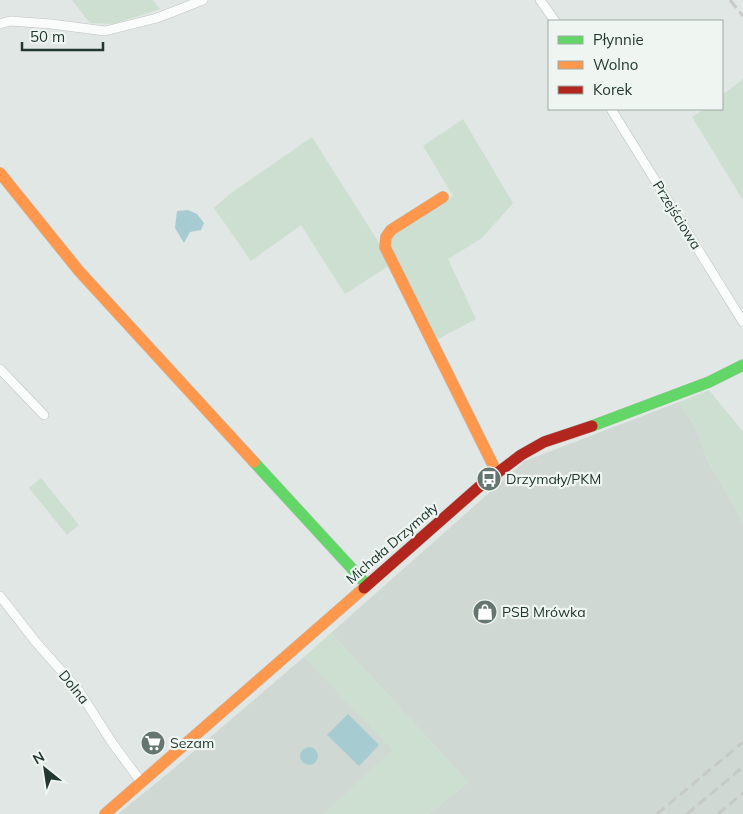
<svg xmlns="http://www.w3.org/2000/svg" width="743" height="814" viewBox="0 0 743 814" font-family="Mulish,sans-serif">
  <style>
    .built { fill: #d0d8d4 }
    .green { fill: #ccdfd1 }
    .water { fill: #a6ccd1 }
    .lines { fill: none; stroke-linecap: round; stroke-linejoin: round }
    .street-casing { stroke: #bec4c1; stroke-width: 10 }
    .fast-casing { stroke: #bec4c1; stroke-width: 12 }
    .slow-casing { stroke: #bec4c1; stroke-width: 12 }
    .jam-casing { stroke: #bec4c1; stroke-width: 12 }
    .street { stroke: #fafbfb; stroke-width: 9 }
    .fast { stroke: #63d668; stroke-width: 11 }
    .slow { stroke: #ff974d; stroke-width: 11 }
    .jam { stroke: #b3261e; stroke-width: 11 }
    .rail { stroke: #c6c9c8; stroke-width: 3; stroke-dasharray: 10 5; stroke-linecap: butt }
    .labels { text-anchor: middle; stroke-width: 4.5; stroke-linejoin: round; paint-order: stroke }
    .street-label { font-size: 14px; fill: #223731; stroke: #eff6f2 }
    .poi-label { font-size: 14px; fill: #223731; stroke: #eff6f2; text-anchor: start }
  </style>
  <rect width="100%" height="100%" fill="#e1e7e4"/>
  <!-- built -->
  <g class="built">
    <polygon points="679,402 696,428 707,459 743,522 743,814 429,814 468,782 331,633 525,461"/>
    <polygon points="304,657 393,750 324,814 118,814 172,770"/>
  </g>
  <!-- green -->
  <g class="green">
    <polygon points="72,0 153,0 160,9 113,24 90,23"/>
    <polygon points="743,79 743,200 692,117 704,109 722,109 722,95"/>
    <polygon points="463,119 513,203 482,238 448,259 476,319 436,340 391,246 390,240 395,231 453,196 423,146"/>
    <polygon points="312,137 376,238 390,265 345,294 301,225 251,261 214,208 231,193"/>
    <polygon points="709,390 743,432 743,522 707,459 696,428 679,402"/>
    <polygon points="41,478 79,525 67,535 29,488"/>
    <polygon points="331,633 468,782 429,814 324,814 392,750 304,657"/>
  </g>
  <!-- water -->
  <g class="water">
    <polygon points="188,210 197,214 204,223 201,230 190,232 184,243 175,228 177,211"/>
    <polygon points="348,714 379,745 359,766 327,735"/>
    <circle cx="309" cy="756" r="9"/>
  </g>
  <g class="lines">
    <defs>
      <g id="street">
        <polyline points="540,0 555,21"/>
        <polyline points="0,24 10,21 51,24 105,31 157,18 203,0"/>
        <polyline points="611,109 743,322"/>
        <polyline points="0,369 44,415"/>
        <polyline points="0,596 35,641 79,691 113,744 142,783"/>
      </g>
      <g id="fast">
        <polyline points="592,426 709,382 743,365"/>
        <polyline points="254,462 367,585"/>
      </g>
      <g id="slow">
        <polyline points="0,173 79,271 254,462"/>
        <polyline points="443,197 391,230 386,237 385,247 497,473"/>
        <polyline points="105,814 364,588"/>
      </g>
      <polyline id="jam" points="364,588 480,486 521,455 544,442 592,426"/>
    </defs>
    <!-- street casing -->
    <use href="#street" class="street-casing"/>
    <!-- fast casing -->
    <use href="#fast" class="fast-casing"/>
    <!-- slow casing -->
    <use href="#slow" class="slow-casing"/>
    <!-- jam casing -->
    <use href="#jam" class="jam-casing"/>
    <!-- street -->
    <use href="#street" class="street"/>
    <!-- fast -->
    <use href="#fast" class="fast"/>
    <!-- slow -->
    <use href="#slow" class="slow"/>
    <!-- jam -->
    <use href="#jam" class="jam"/>
    <!-- rail -->
    <g class="rail">
      <polyline points="730,0 743,16"/>
      <polyline points="657,814 743,742"/>
      <polyline points="687,814 743,767"/>
      <polyline points="718,814 743,793"/>
    </g>
  </g>
  <!-- icons -->
  <defs>
    <symbol id="bus-disc" viewBox="-11 -11 22 22"><circle r="9.5" fill="#657570" stroke="#eff6f2"/><path d="M-5-6H5V4H4V6H2V4H-2V6H-4V4H-5ZM-3.5-4V0h7V-4ZM-3.5 1.2v1.5H-2V1.2ZM2 1.2v1.5H3.5V1.2Z" fill="#fff"/></symbol>
    <symbol id="shop-disc" viewBox="-11 -11 22 22"><circle r="9.5" fill="#657570" stroke="#eff6f2"/><path d="M-5-2.5h2.3a2.7 3.5 0 0 1 5.4 0H5L5.5 6h-11ZM-1.5-2.5h3a1.5 2.3 0 0 0-3 0Z" fill="#fff"/></symbol>
    <symbol id="supermarket-disc" viewBox="-11 -11 22 22"><circle r="9.5" fill="#657570" stroke="#eff6f2"/><path d="M-6-5.5h2.5l.6 2H6L4.5 2H-2.5L-4.4-4H-6ZM-1.5 3.2a1.3 1.3 0 1 0 .1 0ZM3 3.2a1.3 1.3 0 1 0 .1 0Z" fill="#fff"/></symbol>
  </defs>
  <g fill-rule="evenodd">
    <use href="#bus-disc" x="475" y="465" width="28" height="28"/>
    <use href="#shop-disc" x="471" y="598" width="28" height="28"/>
    <use href="#supermarket-disc" x="139" y="729" width="28" height="28"/>
  </g>
  <g class="labels">
    <!-- street labels -->
    <g class="street-label">
      <text transform="translate(677 215) rotate(58)" y="5">Przejściowa</text>
      <text transform="translate(392 543) rotate(-41)" y="5">Michała Drzymały</text>
      <text transform="translate(74 687) rotate(51)" y="5">Dolna</text>
    </g>
    <!-- poi labels -->
    <g class="poi-label">
      <text x="506" y="484">Drzymały/PKM</text>
      <text x="502" y="617">PSB Mrówka</text>
      <text x="170" y="748">Sezam</text>
    </g>
  </g>
  <!-- legend -->
  <rect x="548" y="20" width="175" height="90" fill="#eff6f2" stroke="#9daaa5"/>
  <rect x="558" y="36" width="25" height="8" fill="#63d668" stroke="#9daaa5"/>
  <text x="593" y="45" font-size="15" fill="#223731">Płynnie</text>
  <rect x="558" y="61" width="25" height="8" fill="#ff974d" stroke="#9daaa5"/>
  <text x="593" y="70" font-size="15" fill="#223731">Wolno</text>
  <rect x="558" y="86" width="25" height="8" fill="#b3261e" stroke="#9daaa5"/>
  <text x="593" y="95" font-size="15" fill="#223731">Korek</text>
  <!-- north arrow -->
  <g transform="translate(45 769) rotate(330)" stroke="#eff6f2" stroke-width="4" paint-order="stroke">
  <path d="M0-4L9 19L0 12L-9 19Z" fill="#223731"/>
  <text y="-8" font-size="14" font-weight="bold" text-anchor="middle" fill="#223731">N</text>
  </g>
  <!-- scale -->
  <path d="M22 42v8h81v-8" fill="none" stroke="#223731" stroke-width="2.5"/>
  <text x="30" y="42" font-size="15" fill="#223731" stroke="#eff6f2" stroke-width="4" paint-order="stroke">50 m</text>
</svg>
